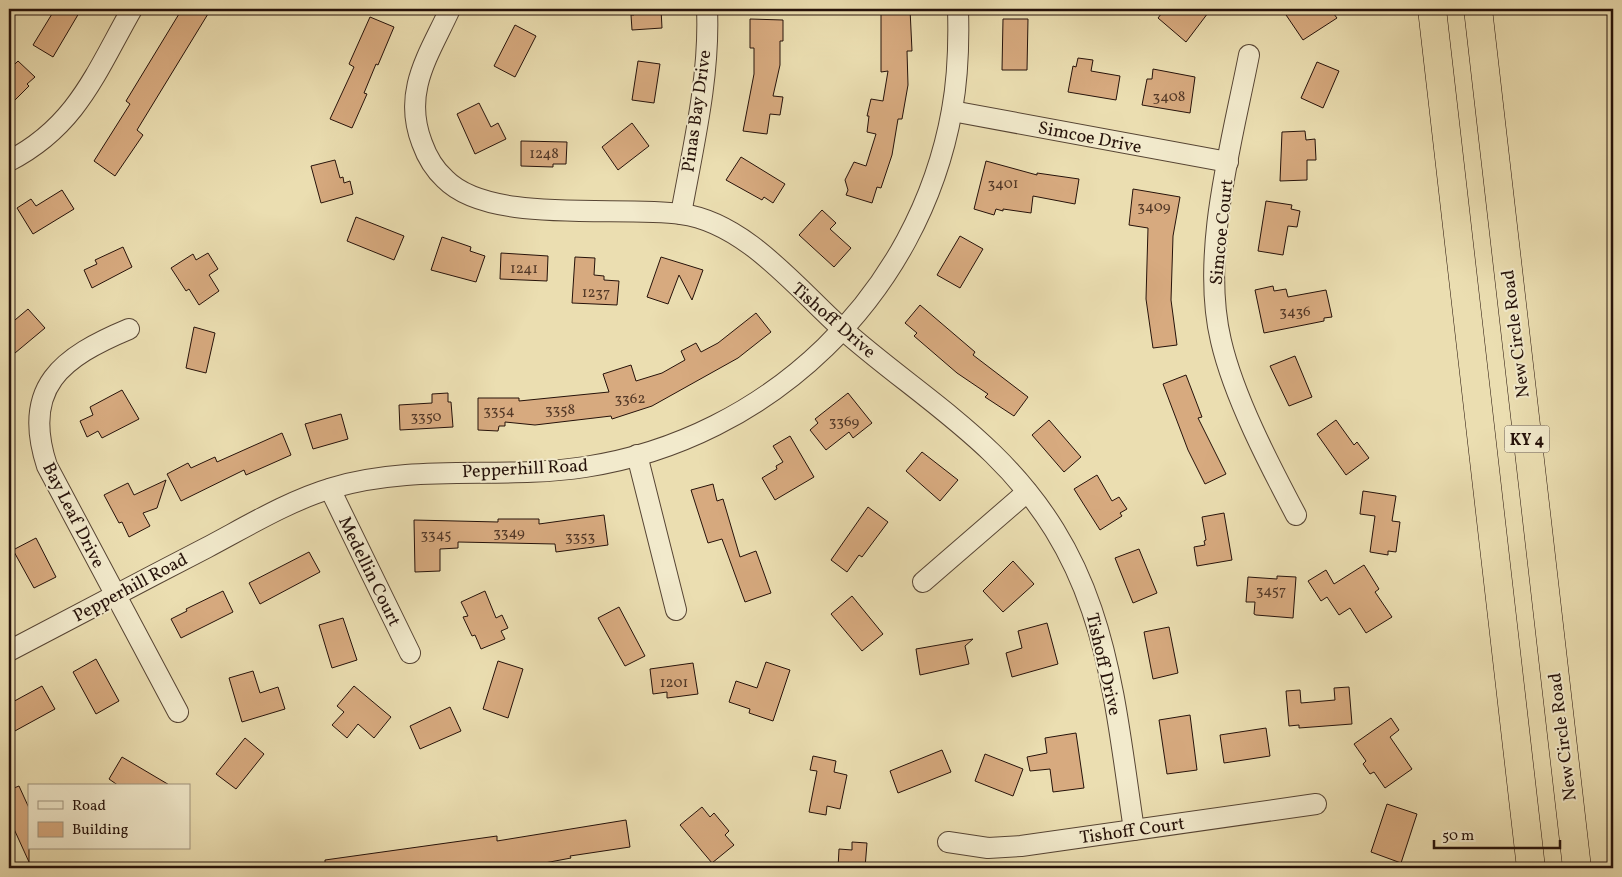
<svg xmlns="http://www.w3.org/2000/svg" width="1622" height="877" viewBox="0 0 1622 877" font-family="Vollkorn,serif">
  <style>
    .building { fill: #d7aa7f; stroke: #26120a }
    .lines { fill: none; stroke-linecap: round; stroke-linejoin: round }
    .minor-casing { stroke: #574534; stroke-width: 22 }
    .motorway-casing { stroke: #26120a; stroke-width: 29 }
    .minor { stroke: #f2eacc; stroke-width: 20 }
    .motorway { stroke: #ebdeb1; stroke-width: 28 }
    .labels { text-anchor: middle; stroke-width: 4; stroke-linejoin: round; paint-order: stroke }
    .number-label { font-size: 15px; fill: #523827 }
    .shield { fill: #f2eacc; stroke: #635344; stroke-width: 1 }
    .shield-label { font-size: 16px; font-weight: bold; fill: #26120a }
    .street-label { font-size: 18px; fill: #26120a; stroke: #f2eacc }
  </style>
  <rect width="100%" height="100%" fill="#ebdeb1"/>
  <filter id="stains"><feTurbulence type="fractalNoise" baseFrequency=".004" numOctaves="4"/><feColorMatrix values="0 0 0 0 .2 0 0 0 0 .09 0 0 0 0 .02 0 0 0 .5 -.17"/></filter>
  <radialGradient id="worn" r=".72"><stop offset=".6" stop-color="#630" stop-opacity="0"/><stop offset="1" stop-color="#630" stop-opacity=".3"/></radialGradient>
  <!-- building -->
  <g class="building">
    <polygon points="55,9 72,9 79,13 53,57 33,45"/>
    <polygon points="182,9 211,9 137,130 143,135 115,176 94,161 130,104 126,101"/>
    <polygon points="634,9 661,9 662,28 632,30 631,15 634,15"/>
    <polygon points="881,9 910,9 912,51 907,51 908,85 902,119 898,119 892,155 881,188 877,187 872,203 846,195 848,190 845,180 854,162 866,166 876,134 867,132 869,116 867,116 871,99 883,101 888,71 881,72"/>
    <polygon points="1165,9 1211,9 1186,42 1158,18"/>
    <polygon points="1282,9 1330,9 1337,18 1303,40"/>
    <polygon points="370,17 394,27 378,65 376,64 364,93 367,94 352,128 330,119 354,67 349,64"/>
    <polygon points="750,19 783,20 783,41 780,41 780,65 773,96 783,97 780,115 770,114 767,134 743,131 754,74 754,48 750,48"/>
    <polygon points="1003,19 1028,19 1027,70 1002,70"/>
    <polygon points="515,25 536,36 515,77 494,66"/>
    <polygon points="1078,58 1093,60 1091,71 1120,76 1116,100 1068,92 1073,66 1076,67"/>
    <polygon points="18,61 35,77 27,84 29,86 9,106 9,70"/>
    <polygon points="638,61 660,64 654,103 632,100"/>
    <polygon points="1317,62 1339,71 1323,108 1301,98"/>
    <polygon points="1153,69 1195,77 1190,113 1142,105 1147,79 1152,79"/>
    <polygon points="479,103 491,127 498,123 506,139 475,154 457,114"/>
    <polygon points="632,123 649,146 618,170 602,147"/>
    <polygon points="1305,131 1306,140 1315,139 1316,160 1307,160 1307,180 1280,181 1282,132"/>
    <polygon points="521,141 567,142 566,164 553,164 553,167 521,166"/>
    <polygon points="741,157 785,184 773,203 764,197 762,200 726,180"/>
    <polygon points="335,160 340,178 343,177 344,183 350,181 353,194 321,203 311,166"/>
    <polygon points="986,161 1037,175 1037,173 1079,179 1075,204 1033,196 1031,213 1003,209 1003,211 996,209 994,215 974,209"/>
    <polygon points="1133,189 1180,197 1173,236 1171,300 1177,345 1153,348 1146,299 1148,228 1129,225"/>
    <polygon points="62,190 74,209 33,234 17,208 31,199 36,206"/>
    <polygon points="1266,201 1292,205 1291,209 1300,211 1297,227 1288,226 1283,255 1258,251"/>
    <polygon points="822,210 836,223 830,229 851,248 834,267 799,235"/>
    <polygon points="356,217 404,236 394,260 347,241"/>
    <polygon points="960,236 983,249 960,288 937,275"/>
    <polygon points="442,237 471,247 470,251 485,256 476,282 431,270"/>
    <polygon points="123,247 132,267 92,288 84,270 97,264 95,260"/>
    <polygon points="208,253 218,269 209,275 219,291 199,305 189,289 186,291 171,268 193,254 196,260"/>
    <polygon points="501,253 548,256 547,281 500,279"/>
    <polygon points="575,257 595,258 594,275 604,276 604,280 619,281 617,305 572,303"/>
    <polygon points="661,257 703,270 692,300 679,275 668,304 647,297"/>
    <polygon points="1273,286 1274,291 1286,289 1288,297 1326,290 1332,317 1324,318 1324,321 1264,333 1255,290"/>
    <polygon points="920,305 975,352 973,355 1028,397 1014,416 985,397 988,394 957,373 914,336 917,333 905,323"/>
    <polygon points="28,309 45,328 15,353 9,345 9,325"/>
    <polygon points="756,313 771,332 738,358 652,406 612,419 611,416 535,425 505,422 505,426 499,426 498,431 478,430 478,398 519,398 519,401 609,392 603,374 631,365 636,381 662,373 685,360 681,351 696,343 701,352 718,343"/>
    <polygon points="194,327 215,333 206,373 186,368"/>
    <polygon points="1295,356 1312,397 1289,406 1270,366"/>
    <polygon points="1186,375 1202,417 1198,418 1226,474 1205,484 1188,450 1163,384"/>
    <polygon points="122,390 139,419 102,438 98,431 87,437 80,421 93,415 90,407"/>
    <polygon points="448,393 448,402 451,402 453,427 400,430 399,405 432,403 432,394"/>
    <polygon points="848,393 872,423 853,438 849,432 826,450 810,430 818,423 815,419"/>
    <polygon points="341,414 348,439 313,449 305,424"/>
    <polygon points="1049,420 1081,457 1064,472 1032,435"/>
    <polygon points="1336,420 1354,445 1357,442 1369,458 1346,475 1317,434"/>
    <polygon points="282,433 291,455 246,475 244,470 181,501 167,474 188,463 191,468 215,457 217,462"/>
    <polygon points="790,436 814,477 775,500 762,478 777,469 776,466 783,462 773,446"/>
    <polygon points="922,452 958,480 940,501 906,471"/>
    <polygon points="1097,475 1112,501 1119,497 1127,509 1120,513 1122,516 1100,530 1074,489"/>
    <polygon points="166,480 157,508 143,513 150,526 129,537 122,522 119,523 104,495 128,483 134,495"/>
    <polygon points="713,484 717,501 723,499 740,557 756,551 771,593 745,602 722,539 708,543 691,490"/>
    <polygon points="1363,491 1396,496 1392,521 1400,522 1396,552 1388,551 1388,555 1370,552 1375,516 1360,514"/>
    <polygon points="868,507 888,522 862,557 859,555 847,572 831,560"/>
    <polygon points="1224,513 1232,560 1197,566 1194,547 1205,545 1204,541 1206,540 1202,517"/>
    <polygon points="604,515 608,545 556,552 555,544 458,542 458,548 440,549 440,571 415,572 414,520 498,522 498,519 539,519 539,524"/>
    <polygon points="36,538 56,577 34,588 13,550"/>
    <polygon points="1139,549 1157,593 1133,603 1115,558"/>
    <polygon points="309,552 320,572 260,604 249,583"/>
    <polygon points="1013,561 1034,584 1003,612 983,591"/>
    <polygon points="1364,565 1379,589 1375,592 1392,617 1366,633 1350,608 1339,615 1327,597 1321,601 1308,581 1326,570 1334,584"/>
    <polygon points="1277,576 1296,577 1293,618 1256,615 1254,614 1255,602 1246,602 1248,577 1277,579"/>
    <polygon points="223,591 233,612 181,638 171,619 187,611 186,609"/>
    <polygon points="485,591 496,618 502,615 508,628 501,631 505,639 481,649 475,635 472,636 463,617 468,616 461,602"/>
    <polygon points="852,596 883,634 862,651 831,614"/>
    <polygon points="619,607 645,656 625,666 598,618"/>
    <polygon points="343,618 357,660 332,668 319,625"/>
    <polygon points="1047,623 1058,664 1012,677 1006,653 1022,648 1018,631"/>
    <polygon points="1169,627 1178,673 1153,679 1144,632"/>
    <polygon points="973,639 965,646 969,664 920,675 916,649"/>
    <polygon points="96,659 119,701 96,714 73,672"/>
    <polygon points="498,661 523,669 508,718 483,709"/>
    <polygon points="766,662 790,670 773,721 749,713 750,709 729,702 736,681 757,688"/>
    <polygon points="693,663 698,694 667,698 667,692 653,694 650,669"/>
    <polygon points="253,671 260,693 278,687 285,709 242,722 229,678"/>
    <polygon points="42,686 55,709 13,732 9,724 9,704"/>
    <polygon points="354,686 391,717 374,738 358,724 347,738 332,725 344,712 337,706"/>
    <polygon points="1349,687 1352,724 1299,728 1299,725 1289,726 1286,691 1300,690 1301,703 1335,700 1334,688"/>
    <polygon points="450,707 461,731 420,749 410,726"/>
    <polygon points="1190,715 1197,770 1167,774 1159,720"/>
    <polygon points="1391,718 1399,730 1390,737 1412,769 1385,788 1374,772 1370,774 1363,764 1366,761 1354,744"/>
    <polygon points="1266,728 1270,756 1224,763 1220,735"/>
    <polygon points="1076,733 1084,788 1053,792 1050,769 1030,771 1027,757 1047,753 1045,738"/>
    <polygon points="245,738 264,754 236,789 216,774"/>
    <polygon points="942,750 951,772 898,793 890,771"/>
    <polygon points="985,754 1023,769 1013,796 975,781"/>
    <polygon points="813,756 836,761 834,772 847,775 840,809 827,806 826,815 809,812 817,771 810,770"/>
    <polygon points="122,757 171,786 119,786 109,779"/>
    <polygon points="19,786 29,808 29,862 9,818 9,790"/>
    <polygon points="1387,804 1417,814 1401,863 1371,852"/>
    <polygon points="702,807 710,817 714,813 729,831 725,835 734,845 712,863 680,825"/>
    <polygon points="626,820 630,847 570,856 571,858 518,868 517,864 484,868 325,868 325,860 497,836 497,841"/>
    <polygon points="852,842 867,843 865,868 838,868 839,849 852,850"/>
  </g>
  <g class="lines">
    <defs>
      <g id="minor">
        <path d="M450,9C429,55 402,91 422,143C427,157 434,169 445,179C490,225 619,205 681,214C744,222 795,286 840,327C889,371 946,408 993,454C1106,564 1112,683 1134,830"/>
        <path d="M1249,55C1232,142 1200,254 1221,341C1234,397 1269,464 1296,515"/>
        <polyline points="952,111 1228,162"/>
        <path d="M9,161C77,126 96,72 132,9"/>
        <path d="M681,214C693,147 710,77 707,9"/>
        <path d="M129,329C62,357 21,387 47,466L178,712"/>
        <polyline points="637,455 676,610"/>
        <polyline points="330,489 410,653"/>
        <polyline points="923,582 1027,492"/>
        <path d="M9,651C74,617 140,582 206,548C246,527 288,501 332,488C417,463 500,480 585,467C769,439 919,295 952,110C958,77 959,42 958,9"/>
        <polyline points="948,842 988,848 1021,846 1316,804"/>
      </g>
      <g id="motorway">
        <polyline points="1432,9 1531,868"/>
        <polyline points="1478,9 1577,868"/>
      </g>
    </defs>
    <!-- minor casing -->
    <use href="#minor" class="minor-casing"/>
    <!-- motorway casing -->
    <use href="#motorway" class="motorway-casing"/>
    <!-- minor -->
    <use href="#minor" class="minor"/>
    <!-- motorway -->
    <use href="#motorway" class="motorway"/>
  </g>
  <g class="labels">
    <!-- number labels -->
    <g class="number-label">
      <text x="1169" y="101">3408</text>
      <text x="544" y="158">1248</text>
      <text x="1003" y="188">3401</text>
      <text x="1154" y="211">3409</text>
      <text x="524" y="273">1241</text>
      <text x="596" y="297">1237</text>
      <text x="1295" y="316">3436</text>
      <text x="630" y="403">3362</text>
      <text x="560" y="414">3358</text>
      <text x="499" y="415">3354</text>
      <text x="426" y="421">3350</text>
      <text x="844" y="426">3369</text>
      <text x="509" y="537">3349</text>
      <text x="436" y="539">3345</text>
      <text x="580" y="541">3353</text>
      <text x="1271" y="595">3457</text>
      <text x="674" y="687">1201</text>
    </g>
    <!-- shield labels -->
    <rect class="shield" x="1504.5" y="425.5" width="45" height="27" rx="4"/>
    <g class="shield-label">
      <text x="1527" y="445">KY 4</text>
    </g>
    <!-- street labels -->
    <g class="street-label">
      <text transform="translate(696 111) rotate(-82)" y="6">Pinas Bay Drive</text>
      <text transform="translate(1090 137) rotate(11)" y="6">Simcoe Drive</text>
      <text transform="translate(1221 232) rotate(-84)" y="6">Simcoe Court</text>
      <text transform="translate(834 320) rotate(41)" y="6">Tishoff Drive</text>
      <text transform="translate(1515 334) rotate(-97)" y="6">New Circle Road</text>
      <text transform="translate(525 468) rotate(-3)" y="6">Pepperhill Road</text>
      <text transform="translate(74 515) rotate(63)" y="6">Bay Leaf Drive</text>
      <text transform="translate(370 571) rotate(64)" y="6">Medellin Court</text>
      <text transform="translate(130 587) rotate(-28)" y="6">Pepperhill Road</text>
      <text transform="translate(1104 664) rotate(77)" y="6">Tishoff Drive</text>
      <text transform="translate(1562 737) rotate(-97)" y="6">New Circle Road</text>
      <text transform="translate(1132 830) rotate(-8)" y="6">Tishoff Court</text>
    </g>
  </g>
  <!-- margin -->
  <rect width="1622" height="877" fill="none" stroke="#ebdeb1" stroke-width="30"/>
  <rect x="10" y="10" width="1602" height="857" fill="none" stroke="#26120a" stroke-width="2.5"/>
  <rect x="15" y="15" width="1592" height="847" fill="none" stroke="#26120a"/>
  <!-- legend -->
  <rect x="28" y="784" width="162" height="65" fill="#f2eacc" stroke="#a0947e"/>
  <rect x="38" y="801" width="25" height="8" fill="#f2eacc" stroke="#a0947e"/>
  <text x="72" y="810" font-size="15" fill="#26120a">Road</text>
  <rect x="38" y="822" width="25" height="15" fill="#d7aa7f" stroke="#a0947e"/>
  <text x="72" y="834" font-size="15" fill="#26120a">Building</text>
  <!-- scale -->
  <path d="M1434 840v8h126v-8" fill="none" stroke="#26120a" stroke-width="2.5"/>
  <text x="1442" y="840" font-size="15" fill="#26120a" stroke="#f2eacc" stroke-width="4" paint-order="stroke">50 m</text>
  <rect width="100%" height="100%" filter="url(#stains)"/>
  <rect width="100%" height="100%" fill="url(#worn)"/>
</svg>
